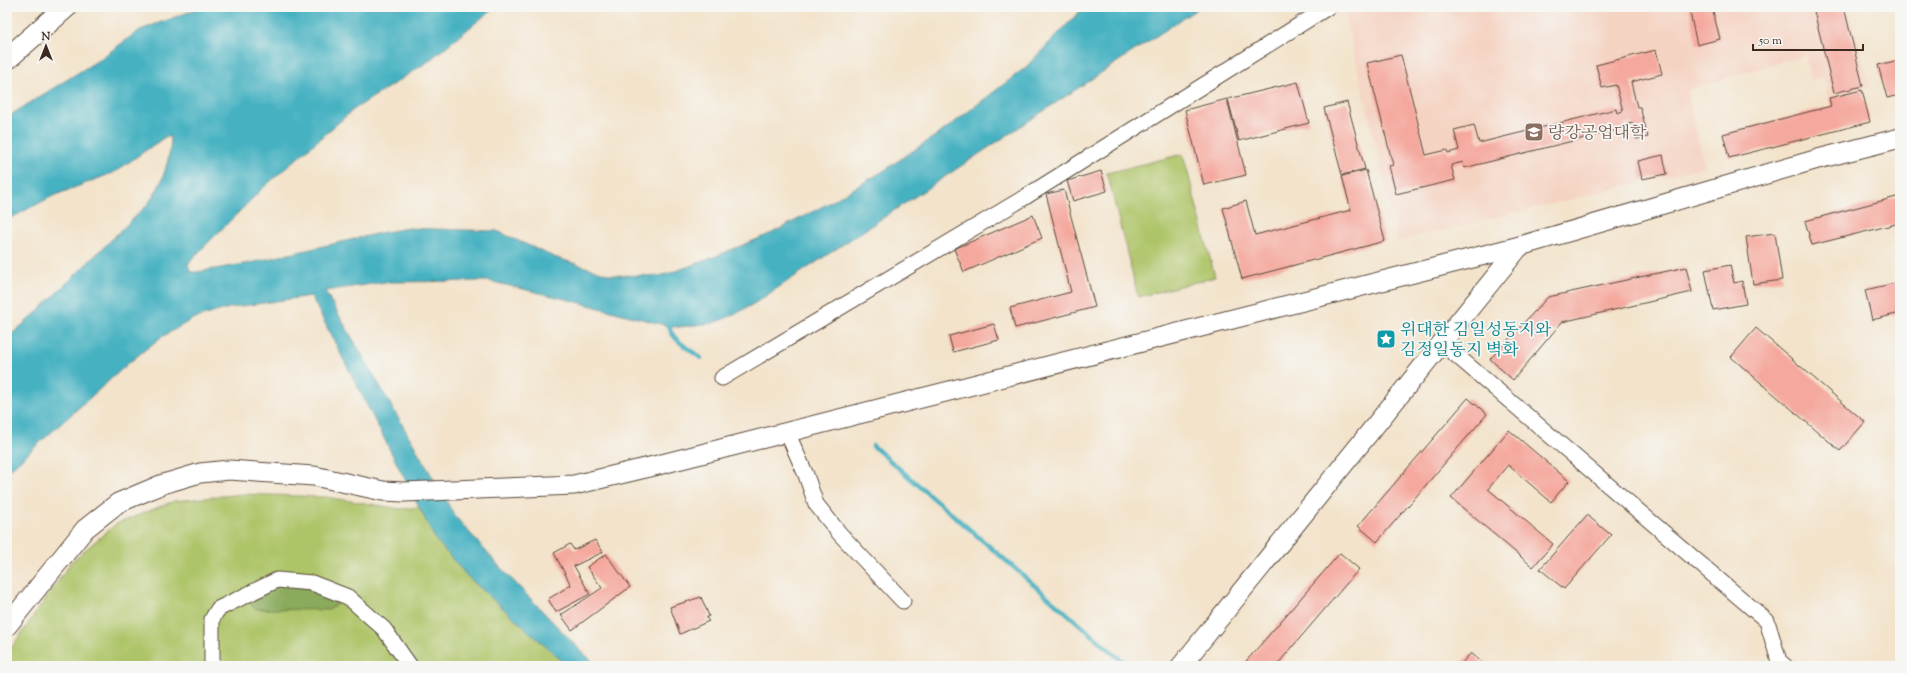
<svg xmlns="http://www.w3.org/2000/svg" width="1907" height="673" viewBox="0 0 1907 673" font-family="'Sorts Mill Goudy','Noto Serif KR',serif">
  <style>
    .built { fill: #f5d3c2 }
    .green { fill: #aec468; stroke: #747743 }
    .forest { fill: #8aaa5c; stroke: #626a3d }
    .water { fill: #44b1c1; stroke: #406e70 }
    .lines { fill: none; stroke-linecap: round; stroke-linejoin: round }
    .stream { stroke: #44b1c1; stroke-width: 4.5 }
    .building { fill: #f5a89d }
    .minor-casing { stroke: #574638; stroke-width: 17 }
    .major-casing { stroke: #574638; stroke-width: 21 }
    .highway-casing { stroke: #574638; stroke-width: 23 }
    .minor { stroke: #fff; stroke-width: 15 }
    .major { stroke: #fff; stroke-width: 19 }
    .highway { stroke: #fff; stroke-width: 21 }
    .labels { text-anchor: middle; stroke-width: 3.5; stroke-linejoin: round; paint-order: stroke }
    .education-label { font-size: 17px; fill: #785e54; stroke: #f6f6f2; text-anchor: start }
    .culture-label { font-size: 17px; fill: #0d838f; stroke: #f6f6f2; text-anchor: start }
  </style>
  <rect width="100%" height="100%" fill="#f6f6f2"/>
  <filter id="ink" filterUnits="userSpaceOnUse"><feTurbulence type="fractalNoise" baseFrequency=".025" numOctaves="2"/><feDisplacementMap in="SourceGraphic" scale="8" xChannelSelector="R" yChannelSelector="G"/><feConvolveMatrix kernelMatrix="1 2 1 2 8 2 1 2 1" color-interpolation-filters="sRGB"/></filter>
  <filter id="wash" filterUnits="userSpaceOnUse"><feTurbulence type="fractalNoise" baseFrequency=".012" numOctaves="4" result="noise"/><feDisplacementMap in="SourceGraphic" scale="16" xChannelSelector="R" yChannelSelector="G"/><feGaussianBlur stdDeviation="0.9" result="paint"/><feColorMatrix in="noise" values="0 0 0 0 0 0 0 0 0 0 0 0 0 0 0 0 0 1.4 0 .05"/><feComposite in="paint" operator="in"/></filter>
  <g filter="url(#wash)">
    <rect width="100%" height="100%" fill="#f3e3cb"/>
    <!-- built -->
    <polygon class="built" points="1358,7 1848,7 1870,86 1828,97 1824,77 1811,80 1805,55 1687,90 1705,167 1398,241 1345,15"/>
    <!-- green -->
    <g class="green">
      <polygon points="1183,154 1215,277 1138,297 1107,173"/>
      <polygon points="243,494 326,497 401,509 419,507 436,540 468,577 568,666 7,666 7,654 72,561 116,524 174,501"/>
    </g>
    <!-- forest -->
    <polygon class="forest" points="278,580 340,597 338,603 329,610 256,609 252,606 248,596"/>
    <!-- water -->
    <path class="water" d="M202,7H498L489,12L426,63L353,110L264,187L190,261L188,265L191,272H196L250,263L380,233L408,228L497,231L554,257L611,275L659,276L673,272L709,259L772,233L829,203L880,173L947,128L1026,67L1084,7H1200L755,303L734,315L713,323L679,327L668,326L573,301L489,281L385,282L325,291L455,516L498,565L582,652L598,666H568L468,577L436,540L311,296L229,308L193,319L160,338L131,361L7,472V338L36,313L147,205C151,199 156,193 159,186C164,176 173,147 170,137H165L115,172L53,196L7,220V117L100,59L140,30Z"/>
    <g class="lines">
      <!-- stream -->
      <g class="stream">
        <path d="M670,321C665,337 690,349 701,358"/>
        <polyline points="873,446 1128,666"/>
      </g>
    </g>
    <g id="blocks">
      <!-- building -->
      <g class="building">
        <polygon points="1692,7 1712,7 1720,39 1697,45 1689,8"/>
        <polygon points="1813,7 1844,7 1863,86 1834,93"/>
        <polygon points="1656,50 1662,74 1631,82 1637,107 1640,107 1648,137 1636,139 1632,123 1621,126 1621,129 1464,168 1463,162 1451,165 1455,180 1396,194 1389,166 1393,165 1367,63 1401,55 1426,155 1447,150 1448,153 1459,150 1454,130 1474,125 1479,143 1616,109 1617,113 1623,111 1616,85 1602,88 1596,65"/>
        <polygon points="1899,60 1900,95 1887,98 1878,65"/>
        <polygon points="1298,82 1309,123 1239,141 1228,99"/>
        <polygon points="1862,90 1870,122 1729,158 1723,134 1831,106 1829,98"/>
        <polygon points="1227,99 1246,175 1204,185 1185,110"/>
        <polygon points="1347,102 1365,169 1342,175 1324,108"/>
        <polygon points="1663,155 1667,174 1642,179 1638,161"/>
        <polygon points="1366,170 1385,241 1242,279 1223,208 1246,201 1255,235 1351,210 1342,176"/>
        <polygon points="1101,171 1107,191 1073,201 1067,181"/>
        <polygon points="1064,190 1095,307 1015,328 1010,308 1071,292 1046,194"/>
        <polygon points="1900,196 1900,223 1812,245 1805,221"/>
        <polygon points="1033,215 1042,238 964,272 954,249"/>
        <polygon points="1775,233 1782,280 1753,284 1746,237"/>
        <polygon points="1730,265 1734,283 1742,281 1746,304 1713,310 1705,270"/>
        <polygon points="1686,267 1692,292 1562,322 1513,380 1490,359 1548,297"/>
        <polygon points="1900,282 1900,313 1872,320 1865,290"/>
        <polygon points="994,324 999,340 953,352 949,336"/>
        <polygon points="1756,328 1865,422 1840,451 1731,357"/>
        <polygon points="1468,398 1487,414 1377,542 1358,526"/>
        <polygon points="1509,430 1569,481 1551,502 1508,465 1488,489 1553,544 1533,567 1451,498"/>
        <polygon points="1587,515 1611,535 1564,589 1540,569"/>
        <polygon points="595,540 603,552 574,566 590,594 556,612 548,599 571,585 554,553 570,544 574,550"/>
        <polygon points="1340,553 1359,569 1276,666 1242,666"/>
        <polygon points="606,554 630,587 572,630 561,615 602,588 587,567"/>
        <polygon points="701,597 709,616 706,618 709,621 680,634 670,607"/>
        <polygon points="1471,653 1486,666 1459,666"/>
      </g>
    </g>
  </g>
  <g filter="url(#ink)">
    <use href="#blocks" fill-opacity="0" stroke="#574638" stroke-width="1"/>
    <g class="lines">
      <defs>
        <g id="minor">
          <polyline points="1442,343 1767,621 1779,661 1785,666"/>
          <polyline points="722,378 1022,199 1328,7"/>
          <polyline points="787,432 806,475 816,504 840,534 903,601"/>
          <polyline points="212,666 212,619 218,609 277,580 312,583 348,597 384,629 410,666"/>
        </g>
        <g id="major">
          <polyline points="7,626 85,529 118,503 163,484 200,473 229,470 314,476 383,491 404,492 574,485 654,466 1520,246 1818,159 1900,138"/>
          <polyline points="1181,666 1520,246"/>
        </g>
        <polyline id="highway" points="7,59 66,7"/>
      </defs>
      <!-- minor casing -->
      <use href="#minor" class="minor-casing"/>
      <!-- major casing -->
      <use href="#major" class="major-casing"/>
      <!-- highway casing -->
      <use href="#highway" class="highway-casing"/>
      <!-- minor -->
      <use href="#minor" class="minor"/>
      <!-- major -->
      <use href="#major" class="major"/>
      <!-- highway -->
      <use href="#highway" class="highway"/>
    </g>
  </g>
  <!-- icons -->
  <defs>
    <symbol id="university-square" viewBox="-11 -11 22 22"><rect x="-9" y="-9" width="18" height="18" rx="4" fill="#8d6e63" stroke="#f6f6f2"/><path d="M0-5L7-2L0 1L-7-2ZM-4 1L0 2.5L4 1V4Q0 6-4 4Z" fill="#fff"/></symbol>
    <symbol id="sight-square" viewBox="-11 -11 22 22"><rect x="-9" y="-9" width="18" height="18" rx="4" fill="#0f9aa8" stroke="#f6f6f2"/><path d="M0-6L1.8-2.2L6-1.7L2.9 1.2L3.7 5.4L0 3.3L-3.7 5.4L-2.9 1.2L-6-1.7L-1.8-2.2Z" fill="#fff"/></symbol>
  </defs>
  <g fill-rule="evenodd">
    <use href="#university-square" x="1523" y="121" width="22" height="22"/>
    <use href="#sight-square" x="1375" y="328" width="22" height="22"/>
  </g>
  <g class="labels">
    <!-- education labels -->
    <g class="education-label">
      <text x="1548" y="138">량강공업대학</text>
    </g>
    <!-- culture labels -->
    <g class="culture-label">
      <text x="1400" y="335">위대한 김일성동지와<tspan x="1400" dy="20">김정일동지 벽화</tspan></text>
    </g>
  </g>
  <!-- margin -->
  <rect width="1907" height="673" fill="none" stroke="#f6f6f2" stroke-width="24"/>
  <!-- north arrow -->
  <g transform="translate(46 46)" stroke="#f6f6f2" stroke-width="3" paint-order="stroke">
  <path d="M0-3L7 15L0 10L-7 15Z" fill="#3b2a1e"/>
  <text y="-6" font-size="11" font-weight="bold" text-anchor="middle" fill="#3b2a1e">N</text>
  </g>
  <!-- scale -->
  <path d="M1753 44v6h110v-6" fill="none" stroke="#3b2a1e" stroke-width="2"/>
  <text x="1759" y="44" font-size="12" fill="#3b2a1e" stroke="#f6f6f2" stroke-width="3" paint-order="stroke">50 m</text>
</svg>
